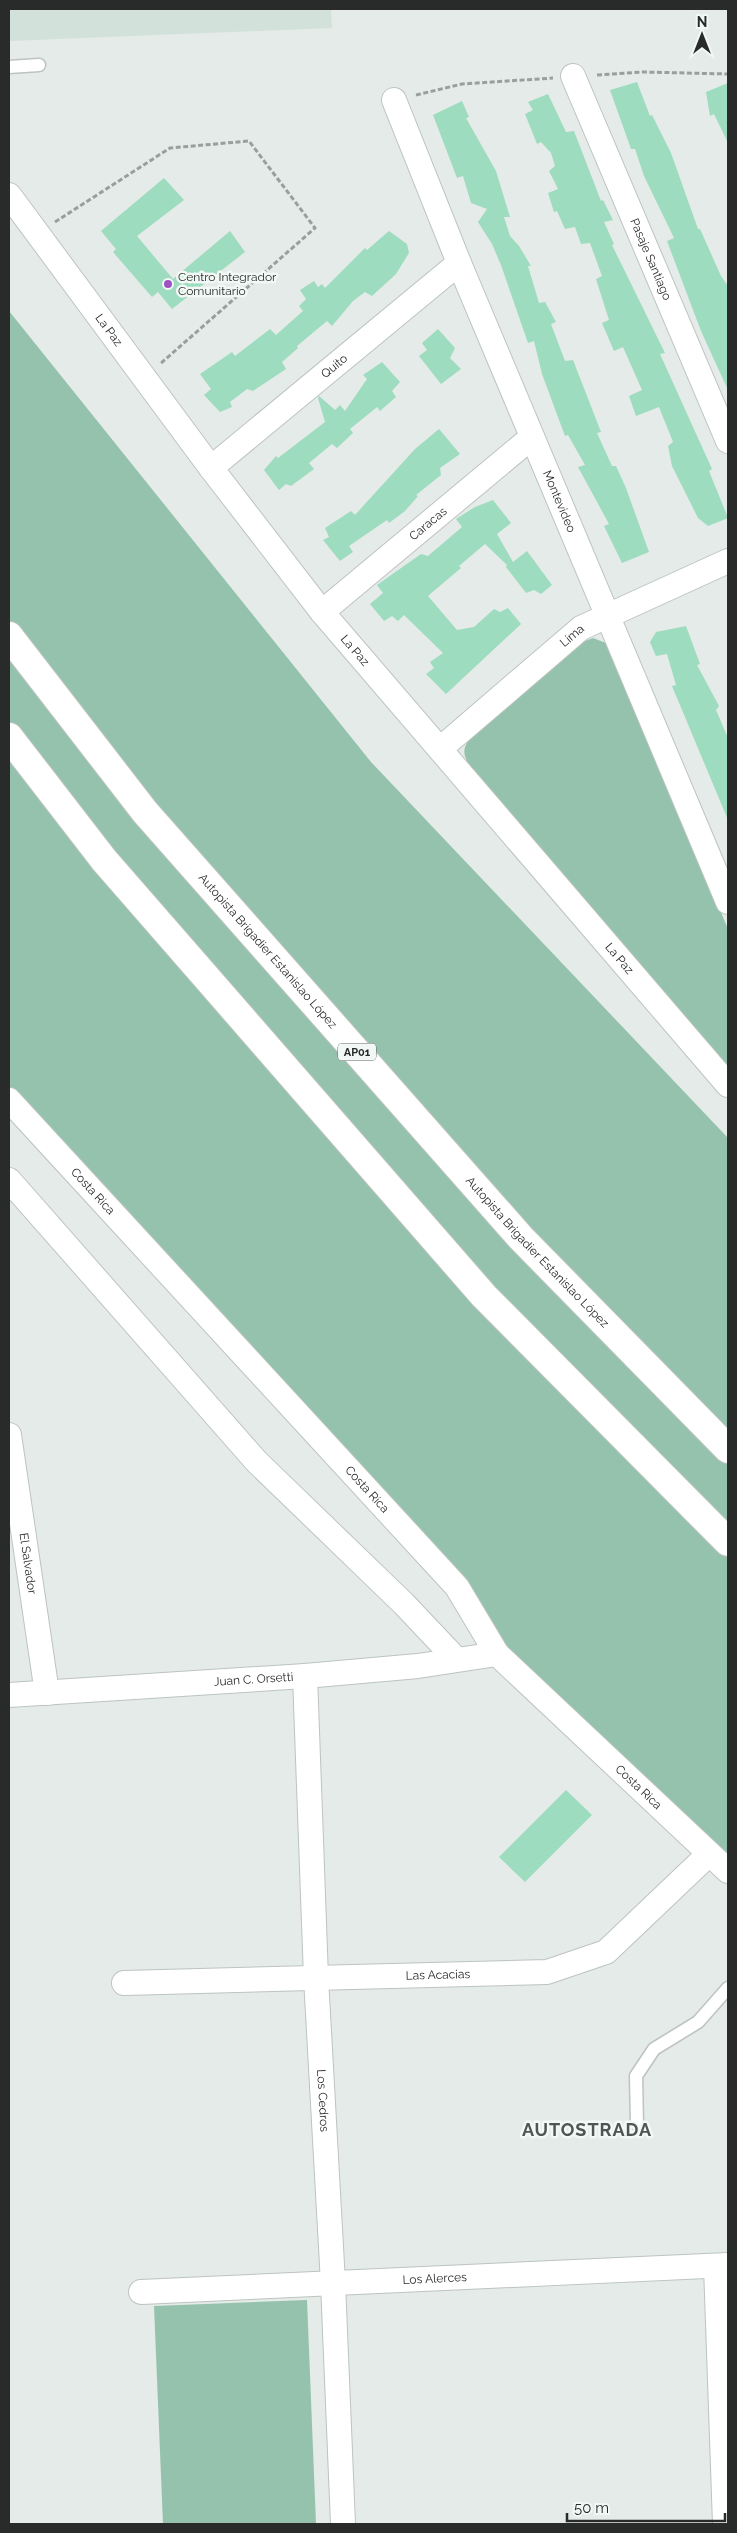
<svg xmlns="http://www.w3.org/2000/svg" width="737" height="2533" viewBox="0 0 737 2533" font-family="Raleway,sans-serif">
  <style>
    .built { fill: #d2e1da }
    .green { fill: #94c2ad }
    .building { fill: #9edcbf }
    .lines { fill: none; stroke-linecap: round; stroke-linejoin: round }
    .service-casing { stroke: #bdc4c0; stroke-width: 15 }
    .minor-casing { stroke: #bdc4c0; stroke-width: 26 }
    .motorway-casing { stroke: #bdc4c0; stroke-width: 30 }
    .path { stroke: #9a9f9d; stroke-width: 3; stroke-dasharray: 5 2.5; stroke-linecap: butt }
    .service { stroke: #fff; stroke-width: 12 }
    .minor { stroke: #fff; stroke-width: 24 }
    .motorway { stroke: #fff; stroke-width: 28 }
    .poi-dot { fill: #a051c2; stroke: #f1f8f5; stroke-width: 2 }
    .labels { text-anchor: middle; stroke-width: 5; stroke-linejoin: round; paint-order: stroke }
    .shield { fill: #f1f8f5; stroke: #646866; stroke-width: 1 }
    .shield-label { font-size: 11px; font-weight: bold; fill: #282b29 }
    .street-label { font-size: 12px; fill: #282b29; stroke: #f1f8f5 }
    .poi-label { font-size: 12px; fill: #282b29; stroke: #f1f8f5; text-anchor: start }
    .district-label { font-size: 18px; font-weight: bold; letter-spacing: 1px; fill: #4f5552; stroke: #f1f8f5 }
  </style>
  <rect width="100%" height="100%" fill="#e4ebe8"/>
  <!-- built -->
  <polygon class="built" points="9,9 331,9 332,28 9,41"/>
  <!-- green -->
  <g class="green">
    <polygon points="9,311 371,762 728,1138 728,1871 497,1654 457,1587 9,1100"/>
    <path d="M593,638L606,643L614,657L728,929V1066L472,770C461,752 462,749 474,732L580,643Z"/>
    <polygon points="307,2300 316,2524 163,2524 154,2306"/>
  </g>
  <!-- building -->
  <g class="building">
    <polygon points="637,82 650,116 652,115 671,153 698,229 700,229 721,276 728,286 728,390 701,331 667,241 674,238 644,176 635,149 631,149 610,90"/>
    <polygon points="728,83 728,143 714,114 710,116 706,92"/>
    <polygon points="548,94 566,132 574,131 601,201 603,200 613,220 604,222 614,244 612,245 665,353 660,354 712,469 709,471 728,518 708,526 698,518 672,466 668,446 673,442 659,407 636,416 629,396 642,390 623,347 614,351 602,323 609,320 596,279 602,276 590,243 581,244 575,227 565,229 557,211 554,212 548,193 558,189 549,171 555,166 551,153 541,142 537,144 525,114 533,110 528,102"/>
    <polygon points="462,101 469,117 466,118 496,171 510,217 504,217 510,236 519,246 531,266 528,266 539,303 545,302 556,322 551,324 565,361 573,360 601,432 597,433 612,466 616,466 626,488 649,552 622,563 604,526 609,524 578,467 585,465 568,435 565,436 542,374 534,341 528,343 501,265 492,244 478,222 487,209 471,203 463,176 457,178 433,115"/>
    <polygon points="164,178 184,200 137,236 173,279 230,231 245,252 172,309 158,292 152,297 113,252 116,249 101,231"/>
    <polygon points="389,231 407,244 409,253 396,274 372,296 365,292 353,301 332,326 327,321 297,346 298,348 282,362 286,369 253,391 247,389 230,402 232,407 220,412 204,395 211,389 200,374 232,352 235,356 270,329 276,335 303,311 299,306 306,299 300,290 314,281 318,287 322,284 325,288 365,248 367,250"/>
    <polygon points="438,329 455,348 450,358 461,369 441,384 419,356 427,350 422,343"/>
    <polygon points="382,362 400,382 392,391 396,397 380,411 377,407 350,429 353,433 337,448 332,444 309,463 314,469 291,486 286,484 279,490 264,470 276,456 278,458 325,422 318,398 319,396 335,410 340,405 345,411 367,379 363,375"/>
    <polygon points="439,429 460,454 440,468 441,475 416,495 418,496 405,511 389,523 387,520 349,546 353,552 340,561 323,540 329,537 325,528 351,511 355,515 415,449"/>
    <polygon points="493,500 511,523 497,534 513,562 527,551 552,585 541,594 534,590 526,593 506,567 507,565 485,544 459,566 461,568 428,596 457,630 474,627 494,609 500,612 508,608 521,624 446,694 426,674 434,668 430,662 443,653 404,615 398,621 392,616 384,621 370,604 383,593 377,585 421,554 428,556 462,527 456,519 475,507"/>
    <polygon points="686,626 700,664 697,665 719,706 716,710 728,738 728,820 672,686 676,685 667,654 656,656 650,642 656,632"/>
    <polygon points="566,1790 592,1815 525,1882 499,1857"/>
  </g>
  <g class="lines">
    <defs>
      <g id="service">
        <polyline points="9,67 39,65"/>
        <polyline points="637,2125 636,2076 654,2049 698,2022 728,1988"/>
      </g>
      <g id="minor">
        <path id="s1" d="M573,76L728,441"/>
        <path id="s2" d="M394,100L459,263L728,902"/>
        <path id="s3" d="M9,195L211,468L322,612L728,1085"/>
        <path id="s4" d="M211,468L459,263"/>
        <path id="s5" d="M322,612L532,437"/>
        <path id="s6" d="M440,749L581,628L728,561"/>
        <path id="s7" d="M9,1100L457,1587L497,1654L728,1871"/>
        <polyline points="9,1180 257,1462 404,1604 456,1659"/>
        <path id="s8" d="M9,1435L47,1693"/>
        <path id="s9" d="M305,1676L316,1978L333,2283L343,2524"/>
        <path id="s10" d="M9,1695L305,1676L418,1666L497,1654"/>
        <path id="s11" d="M124,1983L547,1972L606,1952L709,1854"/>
        <polyline points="716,2266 725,2524"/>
        <path id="s12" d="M141,2292L728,2265"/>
      </g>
      <g id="motorway">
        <path id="s13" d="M9,636L145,812L521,1238L728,1449"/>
        <polyline points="9,737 104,860 484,1296 728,1542"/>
      </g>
    </defs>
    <!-- service casing -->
    <use href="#service" class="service-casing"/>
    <!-- minor casing -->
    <use href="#minor" class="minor-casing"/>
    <!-- motorway casing -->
    <use href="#motorway" class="motorway-casing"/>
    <!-- path -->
    <g class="path">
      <polyline points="597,75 643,72 728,74"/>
      <polyline points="416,95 462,84 553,78"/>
      <polyline points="55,222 170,148 249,141 315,228 160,364"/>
    </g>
    <!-- service -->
    <use href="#service" class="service"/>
    <!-- minor -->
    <use href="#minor" class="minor"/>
    <!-- motorway -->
    <use href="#motorway" class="motorway"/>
  </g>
  <!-- markers -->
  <circle class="poi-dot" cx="168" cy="284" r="5"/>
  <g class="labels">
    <!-- shield labels -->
    <rect class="shield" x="338" y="1043.5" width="38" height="17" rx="4"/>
    <g class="shield-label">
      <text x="357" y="1056">AP01</text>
    </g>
    <!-- street labels -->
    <g class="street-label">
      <text dy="4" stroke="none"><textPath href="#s1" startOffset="199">Pasaje Santiago</textPath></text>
      <text dy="4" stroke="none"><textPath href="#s3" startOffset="168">La Paz</textPath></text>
      <text dy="4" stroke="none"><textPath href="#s4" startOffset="160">Quito</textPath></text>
      <text dy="4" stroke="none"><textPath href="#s2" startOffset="434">Montevideo</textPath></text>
      <text dy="4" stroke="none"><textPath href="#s5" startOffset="138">Caracas</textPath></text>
      <text dy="4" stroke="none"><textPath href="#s6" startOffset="174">Lima</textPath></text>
      <text dy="4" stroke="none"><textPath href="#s3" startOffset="572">La Paz</textPath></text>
      <text dy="4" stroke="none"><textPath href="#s13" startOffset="408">Autopista Brigadier Estanislao López</textPath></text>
      <text dy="4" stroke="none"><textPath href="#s3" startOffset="978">La Paz</textPath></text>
      <text dy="4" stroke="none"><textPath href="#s7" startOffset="124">Costa Rica</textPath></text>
      <text dy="4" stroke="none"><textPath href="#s13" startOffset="812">Autopista Brigadier Estanislao López</textPath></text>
      <text dy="4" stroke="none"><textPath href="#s7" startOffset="529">Costa Rica</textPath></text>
      <text dy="4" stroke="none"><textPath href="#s8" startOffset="130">El Salvador</textPath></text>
      <text dy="4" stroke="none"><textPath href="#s10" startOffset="245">Juan C. Orsetti</textPath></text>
      <text dy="4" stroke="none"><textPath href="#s7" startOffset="934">Costa Rica</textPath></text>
      <text dy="4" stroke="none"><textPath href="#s11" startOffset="314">Las Acacias</textPath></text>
      <text dy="4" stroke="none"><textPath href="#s9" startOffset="425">Los Cedros</textPath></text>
      <text dy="4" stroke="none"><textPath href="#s12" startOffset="294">Los Alerces</textPath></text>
    </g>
    <!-- poi labels -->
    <g class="poi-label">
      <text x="178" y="281">Centro Integrador<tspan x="178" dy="14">Comunitario</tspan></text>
    </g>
    <!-- district labels -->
    <g class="district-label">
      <text x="587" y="2136">AUTOSTRADA</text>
    </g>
  </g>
  <!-- border -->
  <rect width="737" height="2533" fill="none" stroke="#282b29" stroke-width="20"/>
  <!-- north arrow -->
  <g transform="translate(702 35)" stroke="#f1f8f5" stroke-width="4" paint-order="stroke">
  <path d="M0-4L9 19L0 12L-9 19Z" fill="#282b29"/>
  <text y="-8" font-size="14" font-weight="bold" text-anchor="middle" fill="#282b29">N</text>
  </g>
  <!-- scale -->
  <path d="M567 2513v8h158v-8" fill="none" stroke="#282b29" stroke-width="2.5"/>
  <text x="574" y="2513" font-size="15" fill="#282b29" stroke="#f1f8f5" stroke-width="4" paint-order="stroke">50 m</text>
</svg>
